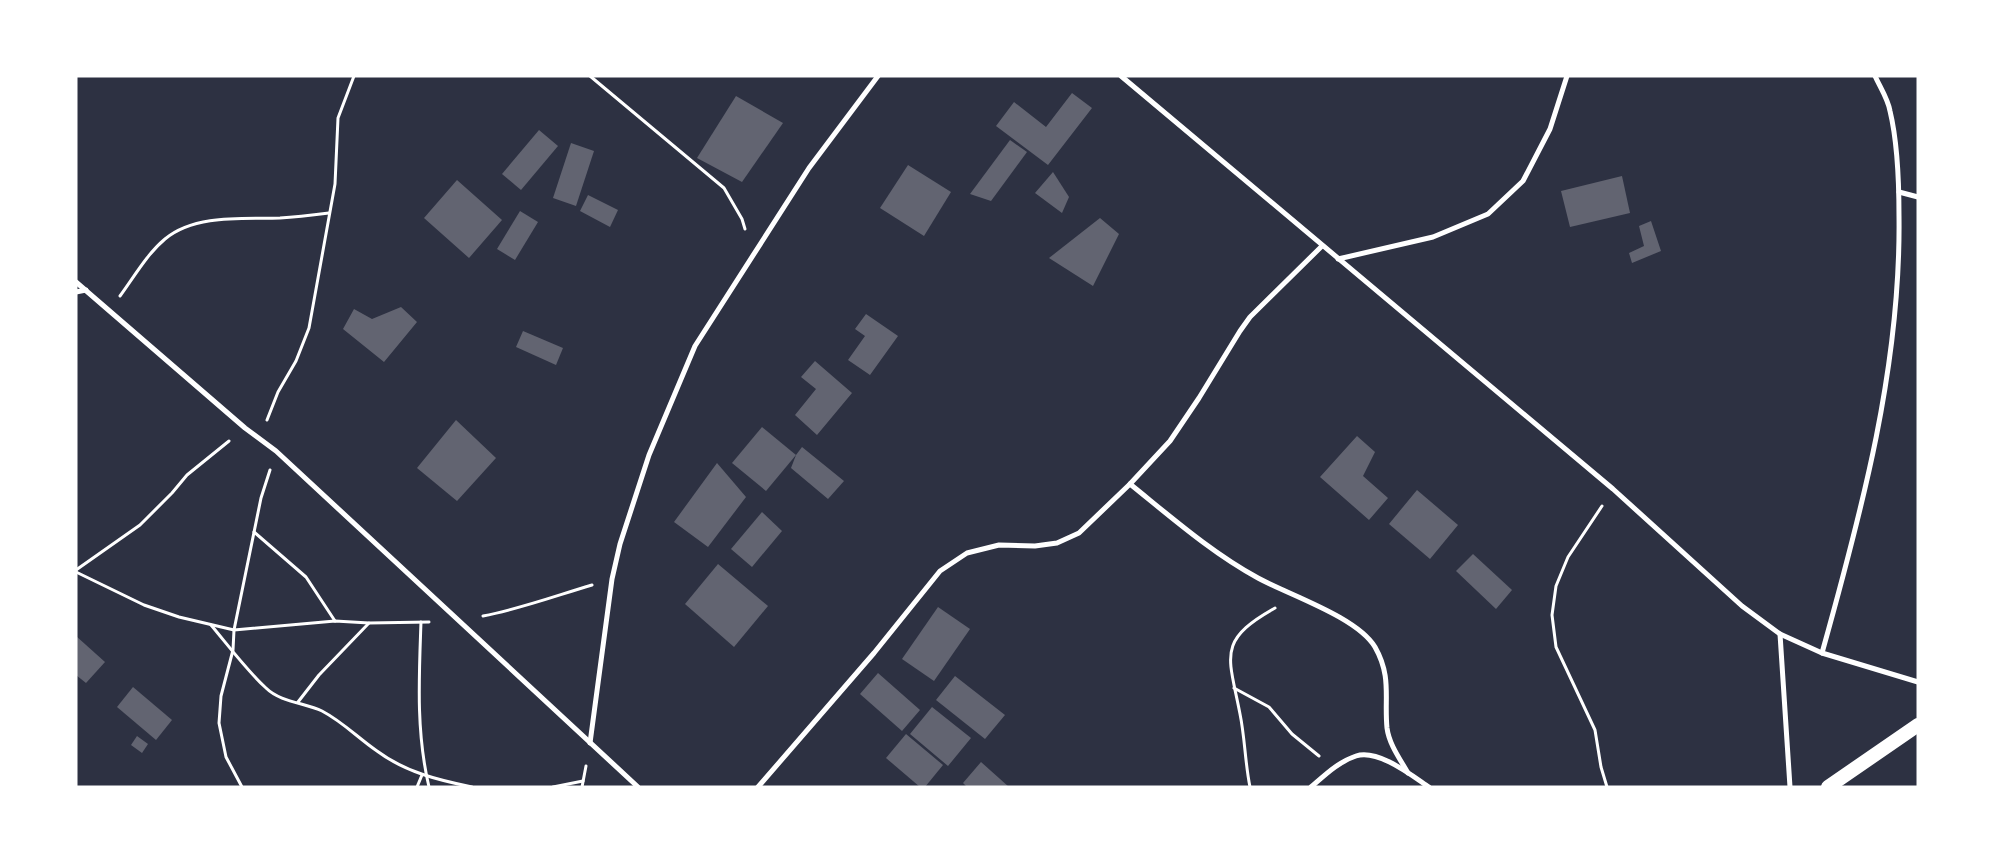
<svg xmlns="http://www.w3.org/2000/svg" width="1994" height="863" viewBox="0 0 1994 863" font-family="'Sofia Sans Condensed',sans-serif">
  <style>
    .building { fill: #626471 }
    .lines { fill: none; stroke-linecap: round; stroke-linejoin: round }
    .path { stroke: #fff; stroke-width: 3 }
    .minor { stroke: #fff; stroke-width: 5 }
    .trunk { stroke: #fff; stroke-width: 14 }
  </style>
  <rect width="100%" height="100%" fill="#2d3142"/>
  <!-- building -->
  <g class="building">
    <polygon points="1072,93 1092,108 1048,165 996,126 1014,102 1046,127"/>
    <polygon points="736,96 783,123 742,182 697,158"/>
    <polygon points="539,130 558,146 521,190 502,174"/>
    <polygon points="1010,140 1027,152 991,201 970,194"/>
    <polygon points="571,143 594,151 576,206 553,198"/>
    <polygon points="908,165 951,192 924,236 880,208"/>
    <polygon points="1053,172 1069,197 1062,213 1035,193"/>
    <polygon points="1622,176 1630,213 1570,227 1561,191"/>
    <polygon points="457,180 502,220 469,258 424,218"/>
    <polygon points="588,195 618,210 610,227 580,211"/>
    <polygon points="520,211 538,222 515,260 497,249"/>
    <polygon points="1100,218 1119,234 1093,286 1049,258"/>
    <polygon points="1651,221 1661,251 1632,263 1629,253 1644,246 1639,226"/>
    <polygon points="401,307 417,322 384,362 343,329 354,309 372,319"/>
    <polygon points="866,314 898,336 870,375 848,360 865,336 855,329"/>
    <polygon points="523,331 563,348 556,365 516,347"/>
    <polygon points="815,361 852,393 817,435 795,415 816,389 801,377"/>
    <polygon points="456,420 496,458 457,501 417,468"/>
    <polygon points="762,427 796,455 766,491 732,463"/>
    <polygon points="1357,436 1375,452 1363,476 1388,498 1369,520 1320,477"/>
    <polygon points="802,447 844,481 828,499 791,468 796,455"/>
    <polygon points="717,463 746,497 708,547 674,522"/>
    <polygon points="1417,490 1458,525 1430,559 1389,524"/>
    <polygon points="762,512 782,531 752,567 731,549"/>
    <polygon points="1473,554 1512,590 1496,609 1456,571"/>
    <polygon points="718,564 768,606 734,647 685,604"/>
    <polygon points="938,607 970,629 934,681 902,659"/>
    <polygon points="76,636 105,662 86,683 76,675"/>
    <polygon points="878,673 920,710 902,731 860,694"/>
    <polygon points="955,676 1005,715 985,739 936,700"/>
    <polygon points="133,687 172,720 156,740 117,707"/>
    <polygon points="932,707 971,738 948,766 910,734"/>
    <polygon points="906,734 943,765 925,787 920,787 886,758"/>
    <polygon points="137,736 148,744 142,753 131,745"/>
    <polygon points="981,762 1009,787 967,787 963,783"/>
  </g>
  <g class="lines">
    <!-- path -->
    <g class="path">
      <polyline points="590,76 724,188 742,219 745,229"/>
      <path d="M120,296C134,277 147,254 165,239C195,214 244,219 280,218C296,217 313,215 329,213"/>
      <polyline points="267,420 278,392 296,361 309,328 335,184 338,118 354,76"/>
      <polyline points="1602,506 1568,557 1556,586 1552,615 1556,647 1595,730 1601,767 1607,787"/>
      <polyline points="254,532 306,577 335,621"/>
      <polyline points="76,570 140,525 172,493 187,475 229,441"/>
      <polyline points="76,572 144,605 179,617 234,630 335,621 369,623 429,622"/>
      <path d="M483,616C520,609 555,596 592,585"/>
      <path d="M421,622C419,678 416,732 429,787"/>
      <path d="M211,625C227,644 248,672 266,688C280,702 305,703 322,711C343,722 358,738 377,751C405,772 438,780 472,787"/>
      <polyline points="1234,688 1269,707 1292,734 1319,756"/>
      <polyline points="298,702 319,675 369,623"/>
      <polyline points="242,787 226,757 219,723 221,696 233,650 234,630 261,498 270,470"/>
      <polyline points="417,787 422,775"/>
      <polyline points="553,787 583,781"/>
      <polyline points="582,787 586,766"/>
      <path d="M1250,787C1245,763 1245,738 1240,714C1229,656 1216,641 1275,608"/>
    </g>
    <!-- minor -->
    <g class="minor">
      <polyline points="1121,76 1613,489 1742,606 1780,634 1822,653 1918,682"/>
      <polyline points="1899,192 1918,197"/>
      <polyline points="1338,259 1433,237 1488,214 1523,181 1550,129 1567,76"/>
      <polyline points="76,282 245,428 276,451 638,787"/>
      <polyline points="76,292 86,290"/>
      <path d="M1130,484C1171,517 1212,553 1258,578C1289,595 1357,617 1375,647C1392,677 1384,698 1387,728C1389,744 1400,759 1408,773"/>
      <polyline points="1780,634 1790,787"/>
      <path d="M1822,653C1862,510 1901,365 1899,216C1899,181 1898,144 1890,111C1888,99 1880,87 1875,76"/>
      <polyline points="590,743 612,579 620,544 649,455 695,346 809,168 878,76"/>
      <polyline points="758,787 874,653 940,571 967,553 999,545 1035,546 1057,543 1079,533 1130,484 1170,441 1199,398 1240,331 1250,317 1322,246"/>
      <path d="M1311,787C1325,775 1338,762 1356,756C1378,749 1411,775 1429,787"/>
    </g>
    <!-- trunk -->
    <polyline class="trunk" points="1828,787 1918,725"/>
  </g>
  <!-- border -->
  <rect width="1994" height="863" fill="none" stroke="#ffffff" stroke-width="155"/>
</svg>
